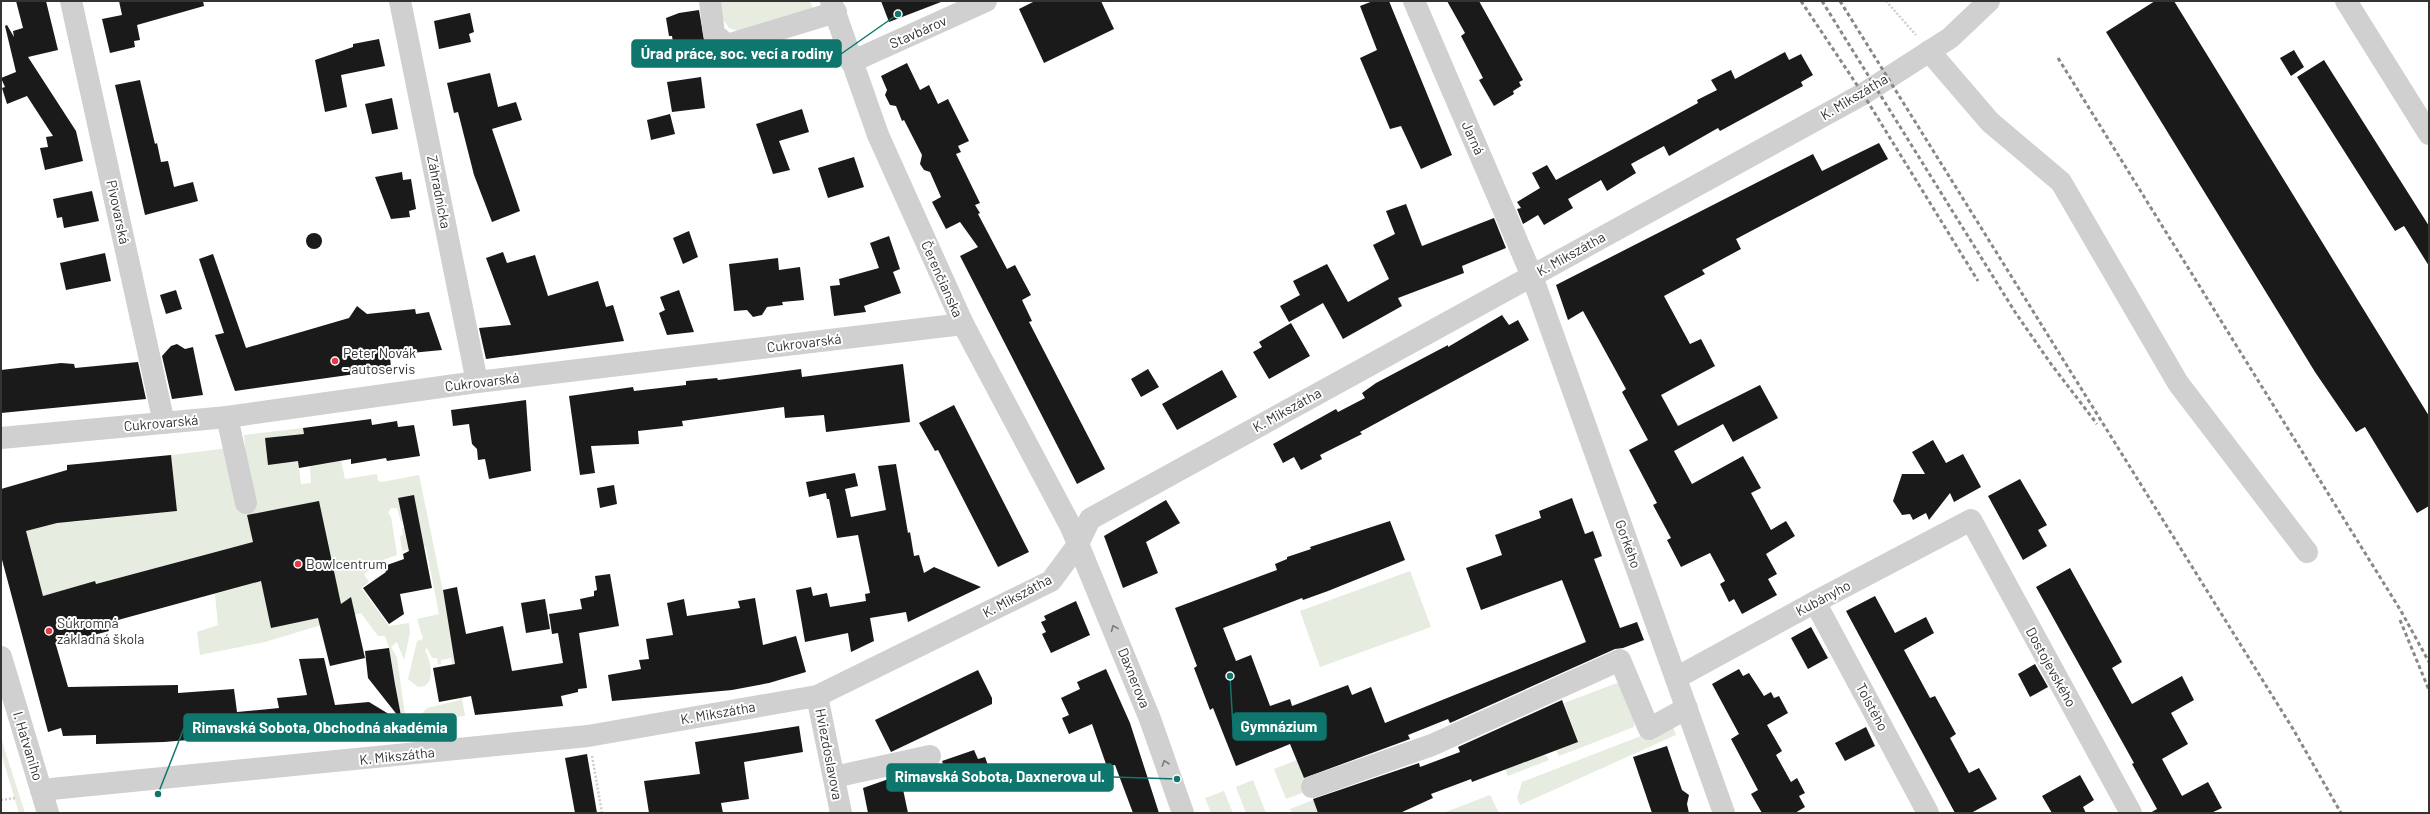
<svg xmlns="http://www.w3.org/2000/svg" width="2430" height="814" viewBox="0 0 2430 814" font-family="Barlow,sans-serif">
  <style>
    .green { fill: #e6ecdf; fill-rule: evenodd }
    .building { fill: #1a1a1a }
    .lines { fill: none; stroke-linecap: round; stroke-linejoin: round }
    .path { stroke: #cdcdcd; stroke-width: 2.5; stroke-dasharray: 2 2; stroke-linecap: butt }
    .minor { stroke: #d0d0d0; stroke-width: 22 }
    .rail { stroke: #888; stroke-width: 3; stroke-dasharray: 4 3; stroke-linecap: butt }
    .oneway { stroke: #7a7a7a }
    .poi-dot { fill: #e63946; stroke: #fff; stroke-width: 1.5 }
    .labels { text-anchor: middle; stroke-width: 4; stroke-linejoin: round; paint-order: stroke }
    .street-label { font-size: 14px; fill: #333; stroke: #fff }
    .poi-label { font-size: 14px; fill: #333; stroke: #fff; text-anchor: start }
    .leader { fill: none; stroke: #0f766e; stroke-width: 1.5 }
    .callout-dot { fill: #0f766e; stroke: #fff; stroke-width: 1.5 }
    .callout { fill: #0f766e; stroke: #0f766e; stroke-width: 1.5 }
    .callout-label { font-size: 15px; text-anchor: middle; font-weight: bold; fill: #fff }
  </style>
  <rect width="100%" height="100%" fill="#fff"/>
  <!-- green -->
  <g class="green">
    <polygon points="716,1 810,1 814,11 748,34 729,28 718,12"/>
    <path d="M333,424L345,479L377,474L378,481L382,482L419,475L444,596L465,716L423,720V712L427,708L460,700L451,658L441,660V664L438,665L437,658H432L427,648L425,650C431,661 437,688 418,687L408,679L417,641L423,639L417,619L439,614L426,547L402,551L400,536L403,535L402,528H404L405,535L421,532L398,498L403,521L401,522L397,508H391L388,513L391,517L397,555L383,560L364,574L369,582L361,588L389,626L409,623L410,633L404,660L397,642L391,647L397,658L405,715L401,716L389,648L385,636H378L361,613L265,642L200,655L197,632L218,625L215,594L244,586L234,547L96,584L95,581L43,596L26,531L72,519L73,522L177,511L171,455L245,446L244,435L303,428L307,452L320,460V464L330,463L338,458ZM310,466L311,483L301,484L299,467Z"/>
    <polygon points="1410,571 1431,627 1320,667 1300,611"/>
    <path d="M1617,683C1631,691 1637,712 1634,727L1559,756L1556,750L1578,742L1564,703Z"/>
    <polygon points="1672,724 1676,735 1520,805 1517,798 1522,782"/>
    <polygon points="1,738 25,813 19,813 1,753"/>
    <polygon points="1543,755 1547,756 1549,760 1508,776 1505,769"/>
    <polygon points="1297,760 1310,790 1286,799 1274,769"/>
    <polygon points="1253,780 1266,813 1246,813 1236,787"/>
    <polygon points="1224,791 1233,813 1211,813 1205,798"/>
    <polygon points="1490,795 1499,813 1443,813"/>
    <polygon points="1313,800 1318,813 1292,813 1290,809"/>
  </g>
  <!-- building -->
  <g class="building">
    <polygon points="16,1 46,1 58,50 28,57 76,131 83,161 45,170 40,148 48,147 46,137 53,136 27,96 7,104 2,88 5,87 1,78 16,72 5,26 7,25 14,37 13,31 23,28"/>
    <polygon points="119,1 203,1 204,6 137,25 140,40 134,41 135,47 110,53 102,19 122,15"/>
    <polygon points="881,1 941,1 941,2 889,22"/>
    <polygon points="1035,1 1101,1 1114,29 1044,63 1019,9"/>
    <polygon points="1373,1 1389,1 1452,155 1421,169 1401,126 1390,129 1360,58 1377,50 1360,6"/>
    <polygon points="1447,1 1479,1 1523,80 1519,82 1521,86 1513,91 1514,94 1494,106 1479,80 1483,78 1461,36 1465,33"/>
    <polygon points="2155,1 2174,1 2429,416 2429,506 2417,513 2365,427 2356,432 2315,372 2106,32"/>
    <polygon points="699,10 705,46 678,50 678,47 674,48 672,36 669,36 666,18 679,13"/>
    <polygon points="470,13 474,32 469,34 471,42 439,49 434,21"/>
    <polygon points="379,39 385,66 341,75 347,107 325,112 315,60 353,47 353,44"/>
    <polygon points="2294,50 2304,67 2291,76 2280,58"/>
    <polygon points="1785,52 1789,60 1801,54 1813,75 1801,82 1803,86 1720,131 1718,128 1669,156 1664,146 1631,164 1636,173 1607,191 1601,180 1568,199 1573,208 1544,225 1538,215 1523,224 1517,209 1521,208 1517,202 1540,188 1532,173 1547,165 1556,180 1698,103 1697,100 1717,90 1711,80 1731,70 1735,79"/>
    <polygon points="2324,60 2429,226 2429,266 2404,226 2395,231 2297,77"/>
    <polygon points="907,63 920,90 929,85 938,104 948,99 969,141 958,146 961,152 956,154 980,203 975,205 980,213 978,214 1007,269 1015,265 1031,295 1022,300 1032,321 1029,322 1105,469 1077,484 960,256 978,247 960,222 946,229 932,202 941,197 930,172 924,170 920,164 922,155 904,120 902,121 896,106 890,105 885,95 887,90 881,76"/>
    <polygon points="490,73 498,107 516,102 522,120 492,129 520,211 492,222 474,175 458,112 454,113 447,83"/>
    <polygon points="701,77 705,108 672,112 667,82"/>
    <polygon points="140,80 155,144 157,143 161,162 168,161 174,187 193,182 198,201 145,215 115,85"/>
    <polygon points="392,98 398,129 372,134 365,104"/>
    <polygon points="802,109 809,132 779,141 790,170 773,174 756,124"/>
    <polygon points="670,114 675,134 651,140 647,120"/>
    <polygon points="1879,143 1888,159 1736,239 1741,249 1702,270 1705,274 1664,296 1690,344 1701,339 1715,366 1661,395 1678,426 1760,385 1778,418 1733,442 1723,424 1674,451 1692,484 1743,456 1761,488 1751,493 1771,530 1786,521 1795,536 1766,554 1777,574 1768,579 1777,595 1742,614 1734,599 1729,602 1720,584 1725,581 1710,553 1681,567 1667,540 1671,538 1653,505 1657,503 1629,450 1648,440 1622,392 1626,389 1583,311 1568,320 1556,285 1813,154 1822,171"/>
    <polygon points="854,157 864,187 828,198 818,168"/>
    <polygon points="402,172 403,180 411,179 416,209 409,211 410,217 391,219 375,177"/>
    <polygon points="92,191 99,221 64,228 62,217 57,218 53,199"/>
    <polygon points="1406,204 1422,246 1494,218 1506,248 1462,266 1464,273 1398,298 1402,306 1343,339 1323,303 1289,322 1280,306 1300,295 1293,281 1327,264 1348,302 1389,279 1373,245 1395,234 1386,211"/>
    <polygon points="689,231 698,257 683,264 673,238"/>
    <circle cx="314" cy="241" r="8"/>
    <polygon points="889,236 900,269 893,272 901,293 864,306 866,312 834,316 830,286 840,285 839,279 879,268 870,243"/>
    <polygon points="503,252 507,263 535,255 548,296 598,281 606,307 613,305 624,341 486,359 479,328 511,325 486,258"/>
    <polygon points="105,253 111,281 66,290 60,263"/>
    <polygon points="213,254 246,348 349,318 357,306 367,314 415,309 416,314 429,312 442,350 390,355 391,369 235,391 215,335 224,333 199,259"/>
    <polygon points="778,258 779,270 800,267 804,300 782,302 783,305 767,307 762,315 753,317 747,310 734,311 729,264"/>
    <polygon points="176,290 182,309 166,314 160,295"/>
    <polygon points="679,290 694,332 667,335 659,313 665,310 660,297"/>
    <polygon points="1502,315 1509,325 1518,320 1529,340 1360,432 1362,434 1320,455 1322,459 1301,470 1294,457 1283,463 1273,444 1336,409 1338,412 1365,398 1362,393 1376,383 1448,345 1448,347"/>
    <polygon points="1291,323 1310,356 1269,379 1253,352 1262,347 1259,342"/>
    <polygon points="177,344 185,349 193,347 203,395 172,399 162,356 171,346"/>
    <polygon points="138,362 146,399 1,413 1,370 61,363 74,364 75,368"/>
    <polygon points="903,364 910,422 826,432 824,415 785,418 784,407 682,421 683,426 638,431 639,444 591,446 595,473 580,475 569,396 633,387 634,391 686,385 686,381 717,378 718,380 801,369 802,377"/>
    <polygon points="1148,369 1159,387 1141,397 1131,379"/>
    <polygon points="1222,370 1237,397 1177,430 1162,404"/>
    <polygon points="526,400 531,471 489,479 485,459 478,460 477,449 472,444 469,424 453,426 451,410"/>
    <polygon points="954,405 1029,552 998,567 938,450 935,451 919,423"/>
    <polygon points="371,419 372,425 397,421 398,427 414,425 420,456 387,461 386,458 351,464 351,459 299,468 298,461 268,465 265,438 304,434 303,428"/>
    <polygon points="1933,440 1946,463 1963,454 1981,487 1954,502 1950,493 1929,520 1926,513 1913,520 1910,514 1902,515 1893,501 1902,474 1925,474 1912,452"/>
    <polygon points="171,455 177,511 57,523 26,531 43,596 95,581 96,584 253,542 247,515 319,501 341,604 351,597 365,658 330,666 318,618 271,628 261,581 107,623 109,631 56,645 68,687 178,685 178,693 234,689 237,712 279,708 277,698 307,695 299,659 324,658 335,705 369,702 402,722 164,742 96,744 96,735 63,736 61,728 48,732 1,556 1,489 67,470 67,465"/>
    <polygon points="896,464 908,533 910,532 914,556 919,555 924,573 934,567 981,587 908,622 906,612 870,618 874,641 851,652 848,633 805,642 796,590 811,587 813,596 827,593 830,607 866,601 865,594 870,593 858,535 837,538 829,499 827,499 826,493 809,497 806,482 855,473 858,486 845,489 851,517 886,510 878,466"/>
    <polygon points="2020,479 2047,525 2038,530 2047,546 2023,560 1988,496"/>
    <polygon points="614,485 617,504 600,508 597,488"/>
    <polygon points="414,495 432,588 400,594 404,614 389,624 363,588 386,572 384,568 387,565 404,559 403,554 409,551 398,498"/>
    <polygon points="1572,498 1585,534 1593,531 1602,556 1594,559 1620,628 1637,622 1644,640 1623,648 1615,649 1450,723 1448,719 1408,735 1410,739 1304,778 1290,744 1236,766 1213,708 1210,710 1194,668 1197,666 1175,608 1277,570 1275,564 1287,559 1287,557 1311,549 1310,547 1390,521 1405,560 1328,591 1303,600 1302,598 1223,628 1236,661 1251,655 1270,706 1290,699 1292,706 1348,685 1352,695 1371,687 1385,723 1586,642 1562,580 1481,610 1466,568 1502,555 1495,535 1541,518 1539,511"/>
    <polygon points="1166,500 1180,523 1146,542 1158,573 1123,588 1104,536"/>
    <polygon points="2070,568 2122,662 2112,668 2132,704 2182,676 2194,700 2171,713 2188,744 2162,759 2182,796 2208,782 2222,808 2211,813 2150,813 2157,809 2132,764 2134,763 2036,587"/>
    <polygon points="610,574 619,626 579,633 587,688 578,689 578,692 561,696 563,706 475,715 471,696 439,702 433,668 455,664 443,590 457,587 466,634 503,626 512,671 563,663 558,633 552,634 549,614 582,609 580,599 594,596 594,591 597,590 595,576"/>
    <polygon points="1875,596 1895,633 1926,617 1934,633 1904,650 1930,698 1935,696 1956,734 1950,738 1969,773 1979,768 1997,799 1971,813 1955,813 1846,611"/>
    <polygon points="755,598 763,645 796,636 806,672 769,683 732,690 612,701 608,675 641,669 639,660 649,659 646,639 673,635 667,603 684,599 687,616 740,608 738,601"/>
    <polygon points="545,599 550,629 526,633 521,603"/>
    <polygon points="1076,601 1090,635 1051,653 1042,634 1046,632 1041,622 1046,620 1044,616"/>
    <polygon points="1811,627 1828,658 1808,669 1791,638"/>
    <polygon points="389,648 395,684 402,721 368,678 365,651"/>
    <polygon points="2035,664 2048,687 2030,697 2018,674"/>
    <polygon points="1106,669 1130,723 1159,813 1133,813 1115,765 1107,767 1092,724 1069,734 1062,718 1069,715 1061,698 1080,689 1077,682"/>
    <polygon points="1739,669 1743,676 1749,673 1764,696 1771,692 1774,698 1779,696 1788,713 1767,725 1782,751 1776,755 1791,782 1797,778 1805,793 1799,796 1805,807 1795,813 1762,813 1751,794 1758,790 1731,739 1739,734 1712,684"/>
    <polygon points="978,670 992,698 992,704 891,752 875,720"/>
    <polygon points="1562,700 1578,742 1472,782 1471,779 1431,794 1433,798 1400,813 1318,813 1313,799 1419,763 1420,767 1460,752 1458,747"/>
    <polygon points="799,726 803,752 744,762 749,799 721,803 723,813 649,813 644,781 700,774 695,742"/>
    <polygon points="1866,727 1875,746 1845,761 1835,743"/>
    <polygon points="1667,746 1682,790 1689,795 1687,804 1689,813 1652,813 1633,757"/>
    <polygon points="974,750 978,759 985,757 990,771 968,779 969,783 952,789 942,761"/>
    <polygon points="587,754 597,813 575,813 565,758"/>
    <polygon points="900,775 908,813 868,813 863,788"/>
    <polygon points="2080,775 2094,800 2083,807 2086,813 2052,813 2042,796"/>
  </g>
  <g class="lines">
    <!-- path -->
    <g class="path">
      <polyline points="1886,1 1916,35"/>
      <polyline points="592,756 602,813"/>
      <polyline points="1,800 15,798"/>
    </g>
    <!-- minor -->
    <g class="minor">
      <polyline points="71,1 164,423"/>
      <polyline points="400,1 477,382"/>
      <polyline points="710,1 714,34 727,45 836,12"/>
      <polyline points="831,1 878,135 963,324 1071,527 1150,719 1183,813"/>
      <polyline points="1414,1 1532,276 1724,813"/>
      <polyline points="2346,1 2429,134"/>
      <polyline points="1929,51 1990,122 2061,182 2178,383 2307,552"/>
      <polyline points="851,62 986,1"/>
      <polyline points="227,417 246,503"/>
      <polyline points="1,438 227,417 477,382 963,324"/>
      <polyline points="1815,602 1928,813"/>
      <polyline points="1,657 48,813"/>
      <polyline points="1676,678 1815,602 1971,520 2131,813"/>
      <polyline points="817,696 841,813"/>
      <polyline points="834,777 930,756"/>
      <polyline points="1312,787 1432,745 1620,660 1649,729 1687,708"/>
      <polyline points="41,790 588,736 817,696 1051,581 1077,546 1090,519 1863,94 1950,38 1989,1"/>
    </g>
    <!-- rail -->
    <g class="rail">
      <polyline points="1801,1 1863,94 1978,281"/>
      <polyline points="1822,1 2015,312 2051,364 2097,424"/>
      <polyline points="1840,1 2293,729 2341,813"/>
      <polyline points="2058,58 2401,611 2429,662"/>
      <polyline points="2400,620 2429,690"/>
    </g>
  </g>
  <!-- one-way arrows -->
  <defs><path id="oneway-chevron" d="M-2-3.5L2.5 0L-2 3.5" fill="none" stroke-width="1.6" stroke-linecap="round" stroke-linejoin="round"/></defs>
  <g class="oneway">
    <use href="#oneway-chevron" transform="translate(1114 628) rotate(-112)"/>
    <use href="#oneway-chevron" transform="translate(1165 763) rotate(-109)"/>
  </g>
  <!-- markers -->
  <g class="poi-dot">
    <circle cx="335" cy="361" r="4"/>
    <circle cx="298" cy="564" r="4"/>
    <circle cx="49" cy="631" r="4"/>
  </g>
  <g class="labels">
    <!-- street labels -->
    <g class="street-label">
      <text transform="translate(918 32) rotate(-24)" y="5">Stavbárov</text>
      <text transform="translate(1854 97) rotate(-31)" y="5">K. Mikszátha</text>
      <text transform="translate(1473 138) rotate(66)" y="5">Jarná</text>
      <text transform="translate(439 192) rotate(79)" y="5">Záhradnícka</text>
      <text transform="translate(118 212) rotate(78)" y="5">Pivovarská</text>
      <text transform="translate(1571 254) rotate(-29)" y="5">K. Mikszátha</text>
      <text transform="translate(942 279) rotate(66)" y="5">Čerenčianska</text>
      <text transform="translate(804 343) rotate(-7)" y="5">Cukrovarská</text>
      <text transform="translate(482 382) rotate(-7)" y="5">Cukrovarská</text>
      <text transform="translate(1287 410) rotate(-29)" y="5">K. Mikszátha</text>
      <text transform="translate(161 423) rotate(-5)" y="5">Cukrovarská</text>
      <text transform="translate(1628 544) rotate(70)" y="5">Gorkého</text>
      <text transform="translate(1017 596) rotate(-28)" y="5">K. Mikszátha</text>
      <text transform="translate(1823 598) rotate(-28)" y="5">Kubányho</text>
      <text transform="translate(2051 667) rotate(61)" y="5">Dostojevského</text>
      <text transform="translate(1134 678) rotate(68)" y="5">Daxnerova</text>
      <text transform="translate(1872 707) rotate(62)" y="5">Tolstého</text>
      <text transform="translate(718 713) rotate(-10)" y="5">K. Mikszátha</text>
      <text transform="translate(28 746) rotate(73)" y="5">I. Hatvaniho</text>
      <text transform="translate(829 754) rotate(79)" y="5">Hviezdoslavova</text>
      <text transform="translate(397 756) rotate(-6)" y="5">K. Mikszátha</text>
    </g>
    <!-- poi labels -->
    <g class="poi-label">
      <text x="343" y="358">Peter Novák<tspan x="343" dy="16">- autoservis</tspan></text>
      <text x="306" y="569">Bowlcentrum</text>
      <text x="57" y="628">Súkromná<tspan x="57" dy="16">základná škola</tspan></text>
    </g>
  </g>
  <!-- callouts -->
  <path class="leader" d="M898 14L841 54M1230 676L1233 727M158 794L184 728M1177 779L1113 777"/>
  <g class="callout-dot">
    <circle cx="898" cy="14" r="4"/>
    <circle cx="1230" cy="676" r="4"/>
    <circle cx="158" cy="794" r="4"/>
    <circle cx="1177" cy="779" r="4"/>
  </g>
  <g class="callout">
    <rect x="632" y="40" width="209" height="27" rx="4"/>
    <rect x="1233" y="713" width="93" height="27" rx="4"/>
    <rect x="184" y="714" width="272" height="27" rx="4"/>
    <rect x="887" y="764" width="226" height="27" rx="4"/>
  </g>
  <g class="callout-label">
    <text x="737" y="59">Úrad práce, soc. vecí a rodiny</text>
    <text x="1279" y="732">Gymnázium</text>
    <text x="320" y="733">Rimavská Sobota, Obchodná akadémia</text>
    <text x="1000" y="782">Rimavská Sobota, Daxnerova ul.</text>
  </g>
  <!-- border -->
  <rect width="2430" height="814" fill="none" stroke="#333333" stroke-width="4"/>
</svg>
